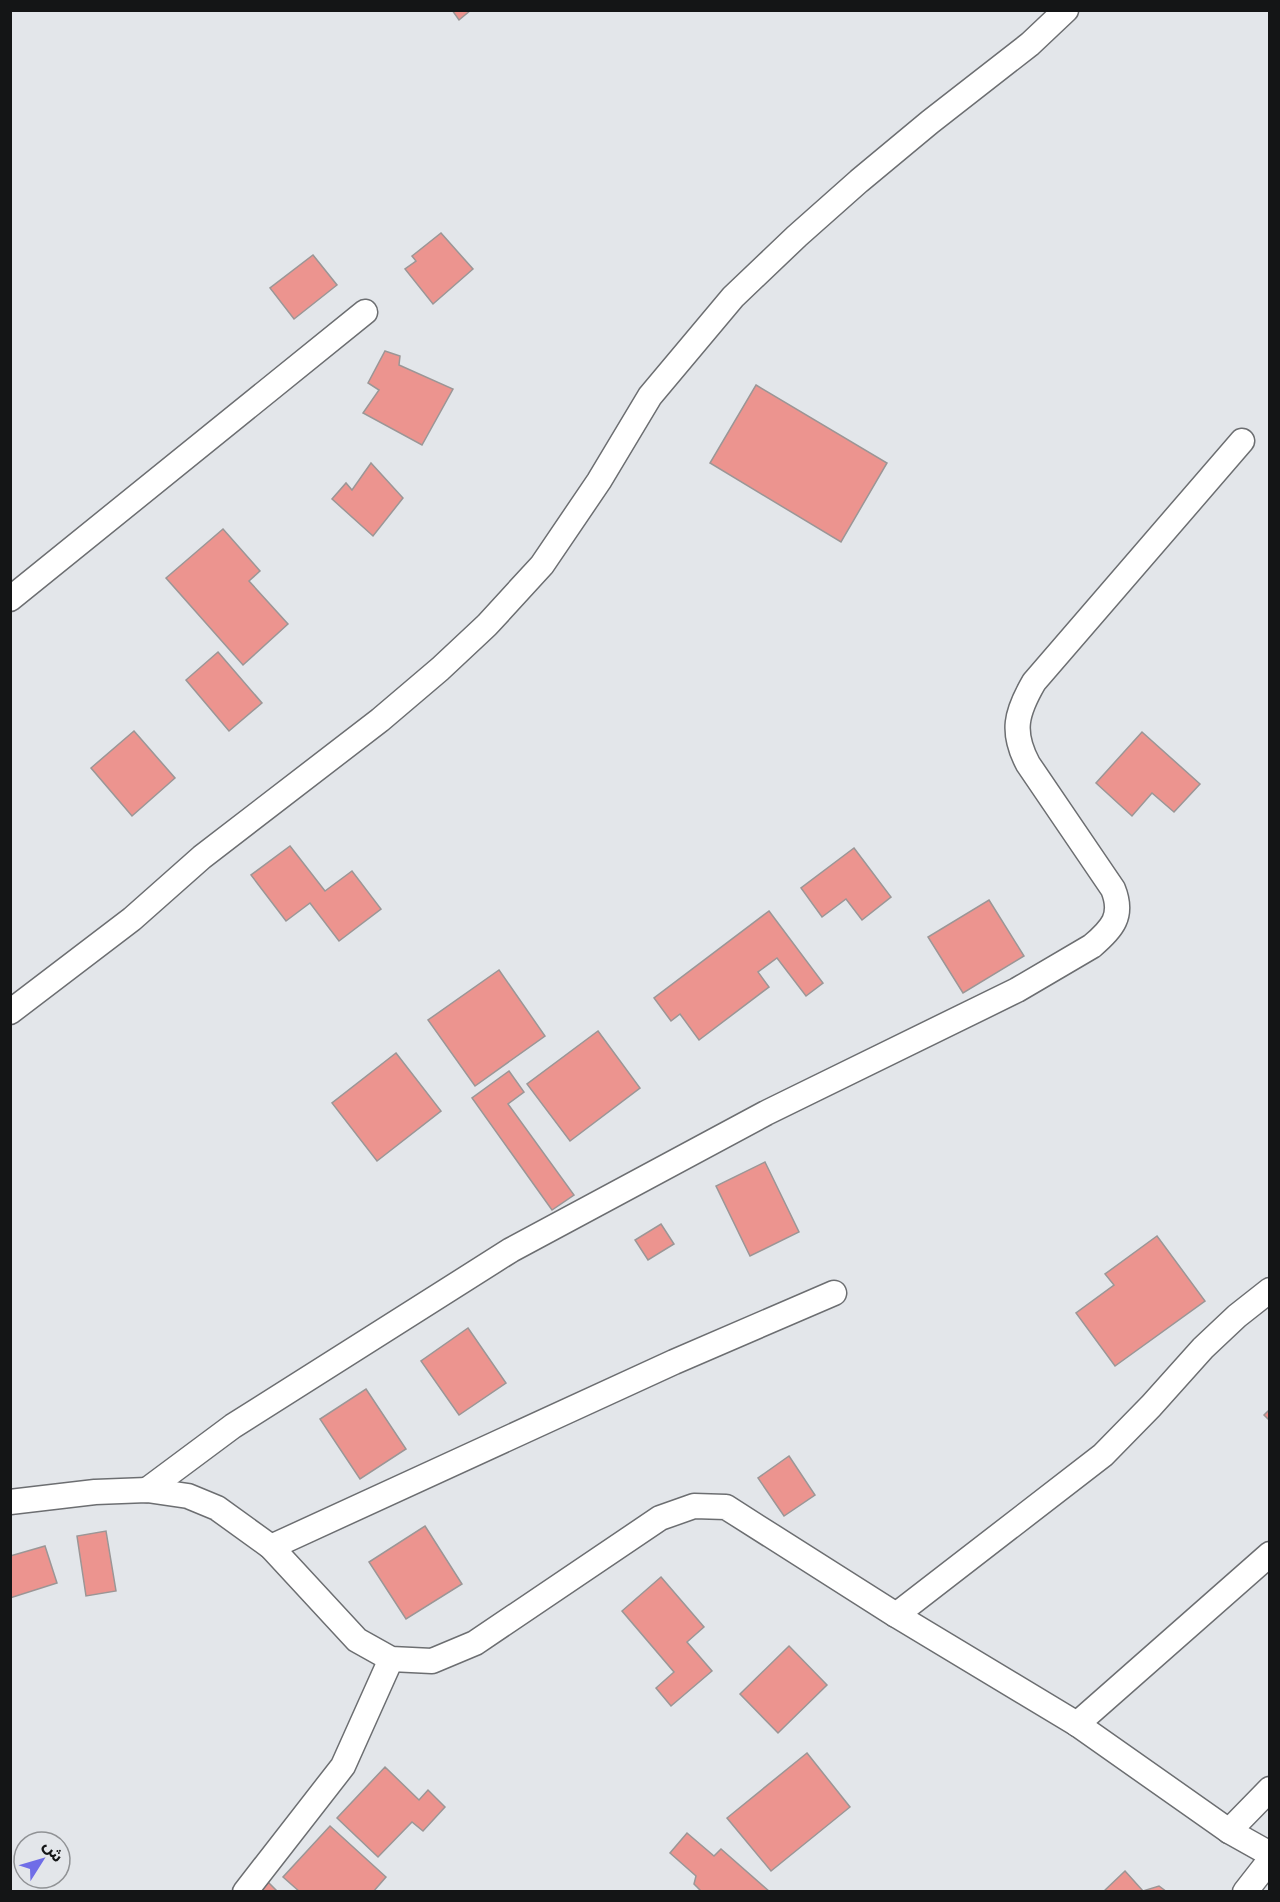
<svg xmlns="http://www.w3.org/2000/svg" width="1280" height="1902" viewBox="0 0 1280 1902" font-family="Jost,'Noto Sans Arabic',sans-serif">
  <style>
    .building { fill: #ec948f; stroke: #9b9696; stroke-width: 1.5 }
    .lines { fill: none; stroke-linecap: round; stroke-linejoin: round }
    .minor-casing { stroke: #6c6e71; stroke-width: 27 }
    .minor { stroke: #fff; stroke-width: 24 }
  </style>
  <rect width="100%" height="100%" fill="#e3e6ea"/>
  <!-- building -->
  <g class="building">
    <polygon points="452,10 471,10 459,20"/>
    <polygon points="441,233 473,269 433,304 405,269 416,261 412,256"/>
    <polygon points="313,255 337,285 294,319 270,288"/>
    <polygon points="385,351 400,356 399,365 453,389 422,445 363,413 379,390 368,383"/>
    <polygon points="756,385 887,463 841,542 710,463"/>
    <polygon points="371,463 403,498 373,536 332,499 346,483 352,490"/>
    <polygon points="223,529 260,571 249,581 288,624 243,665 166,578"/>
    <polygon points="218,652 262,703 229,731 186,680"/>
    <polygon points="134,731 175,778 132,816 91,768"/>
    <polygon points="1142,732 1200,784 1174,812 1152,793 1132,816 1096,783"/>
    <polygon points="290,846 325,891 352,871 381,909 339,941 310,903 286,921 251,875"/>
    <polygon points="854,848 891,897 862,920 846,899 822,917 801,888"/>
    <polygon points="989,900 1024,956 963,993 928,937"/>
    <polygon points="769,911 823,983 806,996 777,958 758,972 769,987 699,1040 680,1014 671,1021 654,998"/>
    <polygon points="499,970 545,1036 475,1086 428,1020"/>
    <polygon points="598,1031 640,1088 570,1141 527,1084"/>
    <polygon points="396,1053 441,1111 377,1161 332,1103"/>
    <polygon points="509,1071 524,1092 508,1104 574,1195 552,1210 472,1098"/>
    <polygon points="765,1162 799,1232 750,1256 716,1186"/>
    <polygon points="661,1224 674,1244 648,1260 635,1240"/>
    <polygon points="1157,1236 1205,1301 1115,1366 1076,1313 1114,1285 1105,1274"/>
    <polygon points="468,1328 506,1383 459,1415 421,1361"/>
    <polygon points="366,1389 406,1449 360,1479 320,1419"/>
    <polygon points="1270,1409 1270,1421 1264,1415"/>
    <polygon points="789,1456 815,1495 784,1516 758,1478"/>
    <polygon points="425,1526 462,1584 406,1619 369,1562"/>
    <polygon points="106,1531 116,1591 86,1596 77,1536"/>
    <polygon points="45,1546 57,1583 10,1598 10,1556"/>
    <polygon points="661,1577 704,1627 687,1642 712,1671 671,1706 656,1688 674,1672 622,1611"/>
    <polygon points="789,1646 827,1685 778,1733 740,1694"/>
    <polygon points="807,1753 850,1807 771,1871 727,1818"/>
    <polygon points="385,1767 419,1800 428,1790 445,1807 423,1831 412,1822 378,1857 337,1818"/>
    <polygon points="330,1826 386,1877 373,1892 300,1892 283,1877"/>
    <polygon points="687,1833 714,1856 721,1849 770,1892 702,1892 694,1884 696,1876 670,1853"/>
    <polygon points="1125,1871 1143,1891 1159,1886 1167,1892 1103,1892"/>
    <polygon points="268,1882 278,1892 259,1892"/>
  </g>
  <g class="lines">
    <defs>
      <g id="minor">
        <polyline points="10,599 365,312"/>
        <polyline points="10,1012 132,919 202,857 380,720 440,669 487,625 542,565 599,481 650,396 733,297 797,236 859,181 930,122 1030,44 1066,10"/>
        <path d="M147,1490L233,1426L511,1250L766,1113L1017,990L1092,946C1112,929 1124,916 1113,889L1028,764C1011,732 1016,713 1034,682L1242,441"/>
        <polyline points="10,1502 95,1492 147,1490 188,1496 217,1508 271,1547 357,1640 391,1659 432,1661 475,1643 660,1518 694,1506 726,1507 896,1615 1077,1724 1229,1831 1270,1854"/>
        <polyline points="271,1547 674,1362 834,1293"/>
        <polyline points="896,1615 1103,1455 1151,1406 1203,1348 1237,1316 1270,1290"/>
        <polyline points="1077,1724 1270,1554"/>
        <polyline points="1229,1831 1270,1789"/>
        <polyline points="245,1892 343,1766 391,1659"/>
        <polyline points="1245,1892 1270,1860"/>
      </g>
    </defs>
    <!-- minor casing -->
    <use href="#minor" class="minor-casing"/>
    <!-- minor -->
    <use href="#minor" class="minor"/>
  </g>
  <!-- border -->
  <rect width="1280" height="1902" fill="none" stroke="#141516" stroke-width="24"/>
  <!-- north arrow -->
  <g transform="translate(42 1860) rotate(53)"><circle r="28" fill="#e3e6ea" stroke="#909295" stroke-width="1.5"/>
  <path d="M0-4.5L10 22L0 15L-10 22Z" fill="#6f6de7"/>
  <text y="-9" font-size="16" font-weight="bold" text-anchor="middle" fill="#141516">ش</text>
  </g>
</svg>
